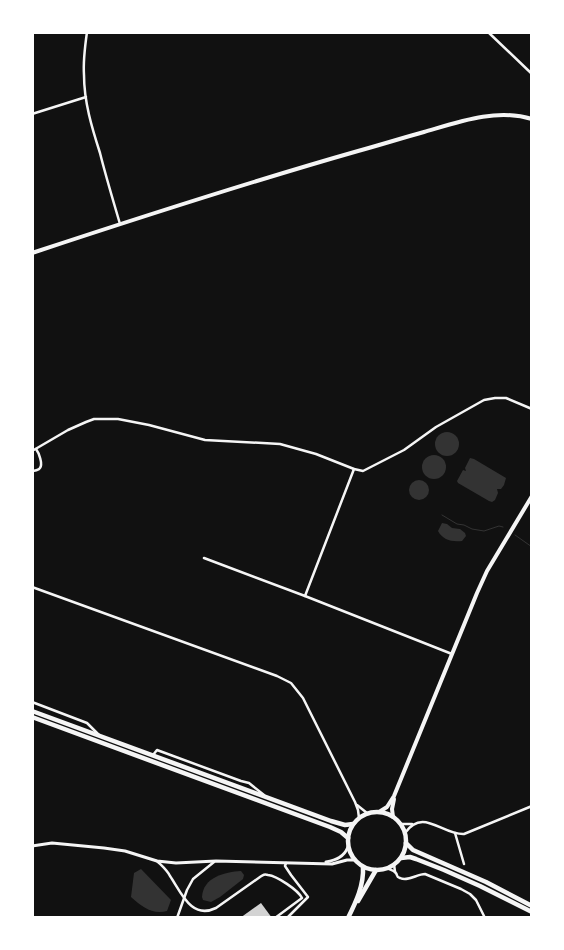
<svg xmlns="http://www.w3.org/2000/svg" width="564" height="950" viewBox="0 0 564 950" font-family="Inter,sans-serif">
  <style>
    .water { fill: #333 }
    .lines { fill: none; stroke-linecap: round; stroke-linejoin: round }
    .stream { stroke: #333; stroke-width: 1 }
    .building { fill: #d3d3d3 }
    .minor { stroke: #f5f5f5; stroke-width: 2.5 }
    .tertiary { stroke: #f5f5f5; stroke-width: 3 }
    .secondary { stroke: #f5f5f5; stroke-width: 4 }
    .trunk { stroke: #f5f5f5; stroke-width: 4.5 }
  </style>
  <rect width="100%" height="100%" fill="#111"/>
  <!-- water -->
  <g class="water">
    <circle cx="447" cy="444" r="12"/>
    <circle cx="434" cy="467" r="12"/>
    <polygon points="470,458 474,459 506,478 504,485 501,489 497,489 498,493 495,500 492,502 489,501 458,483 457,481 463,470 466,471 465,468"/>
    <circle cx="419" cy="490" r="10"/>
    <path d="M442,523L447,524L452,528L460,529L465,533L466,536L462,541C451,542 443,540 438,531Z"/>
    <path d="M141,869L171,900L167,911C152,915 141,906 131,897L134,873Z"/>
    <path d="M241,871L244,875L243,879L220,897L211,902L203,900L202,897C203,877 225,872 241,871Z"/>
  </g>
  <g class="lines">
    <!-- stream -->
    <g class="stream">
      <polyline points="442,515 457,524 464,525 472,529 484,531 499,526 503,527"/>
      <polyline points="515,535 532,547"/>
    </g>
  </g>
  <!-- building -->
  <polygon class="building" points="261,903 272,918 240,918"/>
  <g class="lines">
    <!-- minor -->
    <g class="minor">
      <path d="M87,32C85,46 83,61 84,75C84,102 92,128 100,153C106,177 113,200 120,224"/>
      <polyline points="488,32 532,74"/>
      <polyline points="32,114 86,97"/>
      <polyline points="32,451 68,430 86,422 94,419 118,419 149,425 205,440 280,444 316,454 354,469 363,471 404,450 436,427 484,400 495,398 506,398 532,409"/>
      <path d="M32,471C34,471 39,470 40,468C43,464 39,453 36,449"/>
      <polyline points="204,558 305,596 452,654"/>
      <polyline points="32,587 277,676 291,683 303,698 355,802 358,810 359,818"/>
      <polyline points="305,596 354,469"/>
      <polyline points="32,702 87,723 99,735"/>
      <polyline points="153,755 157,750 241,781 249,783 264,795"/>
      <polyline points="357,805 367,813"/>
      <polyline points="401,824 412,824"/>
      <path d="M405,833C423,807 442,835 464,834L532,806"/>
      <polyline points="455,833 464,864"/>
      <path d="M157,861C162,866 167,870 170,876C181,892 191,920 216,908L260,877C263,875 264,874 268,875C277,876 298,890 302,898L275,918"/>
      <polyline points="286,863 285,866 291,875 308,897 287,918"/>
      <polyline points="394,864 395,872"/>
      <path d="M387,868C390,870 393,870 395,872C399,876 395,876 400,878C408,882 417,874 425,874L461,889L470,894L476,900L485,918"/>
      <polyline points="177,918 187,890 193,879 214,862"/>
    </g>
    <!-- tertiary -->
    <g class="tertiary">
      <polyline points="32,846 52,843 104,848 125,851 157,861 176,863 216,861 332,864 347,860 354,860"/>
      <path d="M326,862C336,860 344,857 348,847"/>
    </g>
    <!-- secondary -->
    <g class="secondary">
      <path d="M32,253C141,217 249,182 358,151C380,145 402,138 424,132C458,122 496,108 532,119"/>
      <polyline points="379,812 387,807 394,796 477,593 487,571 532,496"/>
      <polyline points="393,817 392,809 394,799"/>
    </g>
    <!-- trunk -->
    <g class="trunk">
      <polyline points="32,711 331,821 345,825 353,824"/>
      <polyline points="32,717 330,827 341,832 348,838"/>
      <circle cx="377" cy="841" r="29"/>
      <polyline points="406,843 413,850 486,882 532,906"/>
      <polyline points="401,858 410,857 416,859 444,870 480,886 532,912"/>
      <polyline points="358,901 376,870"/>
      <path d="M348,918C356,902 364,885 363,867"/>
    </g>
  </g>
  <!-- border -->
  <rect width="564" height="950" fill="none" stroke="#ffffff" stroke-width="68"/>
</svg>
